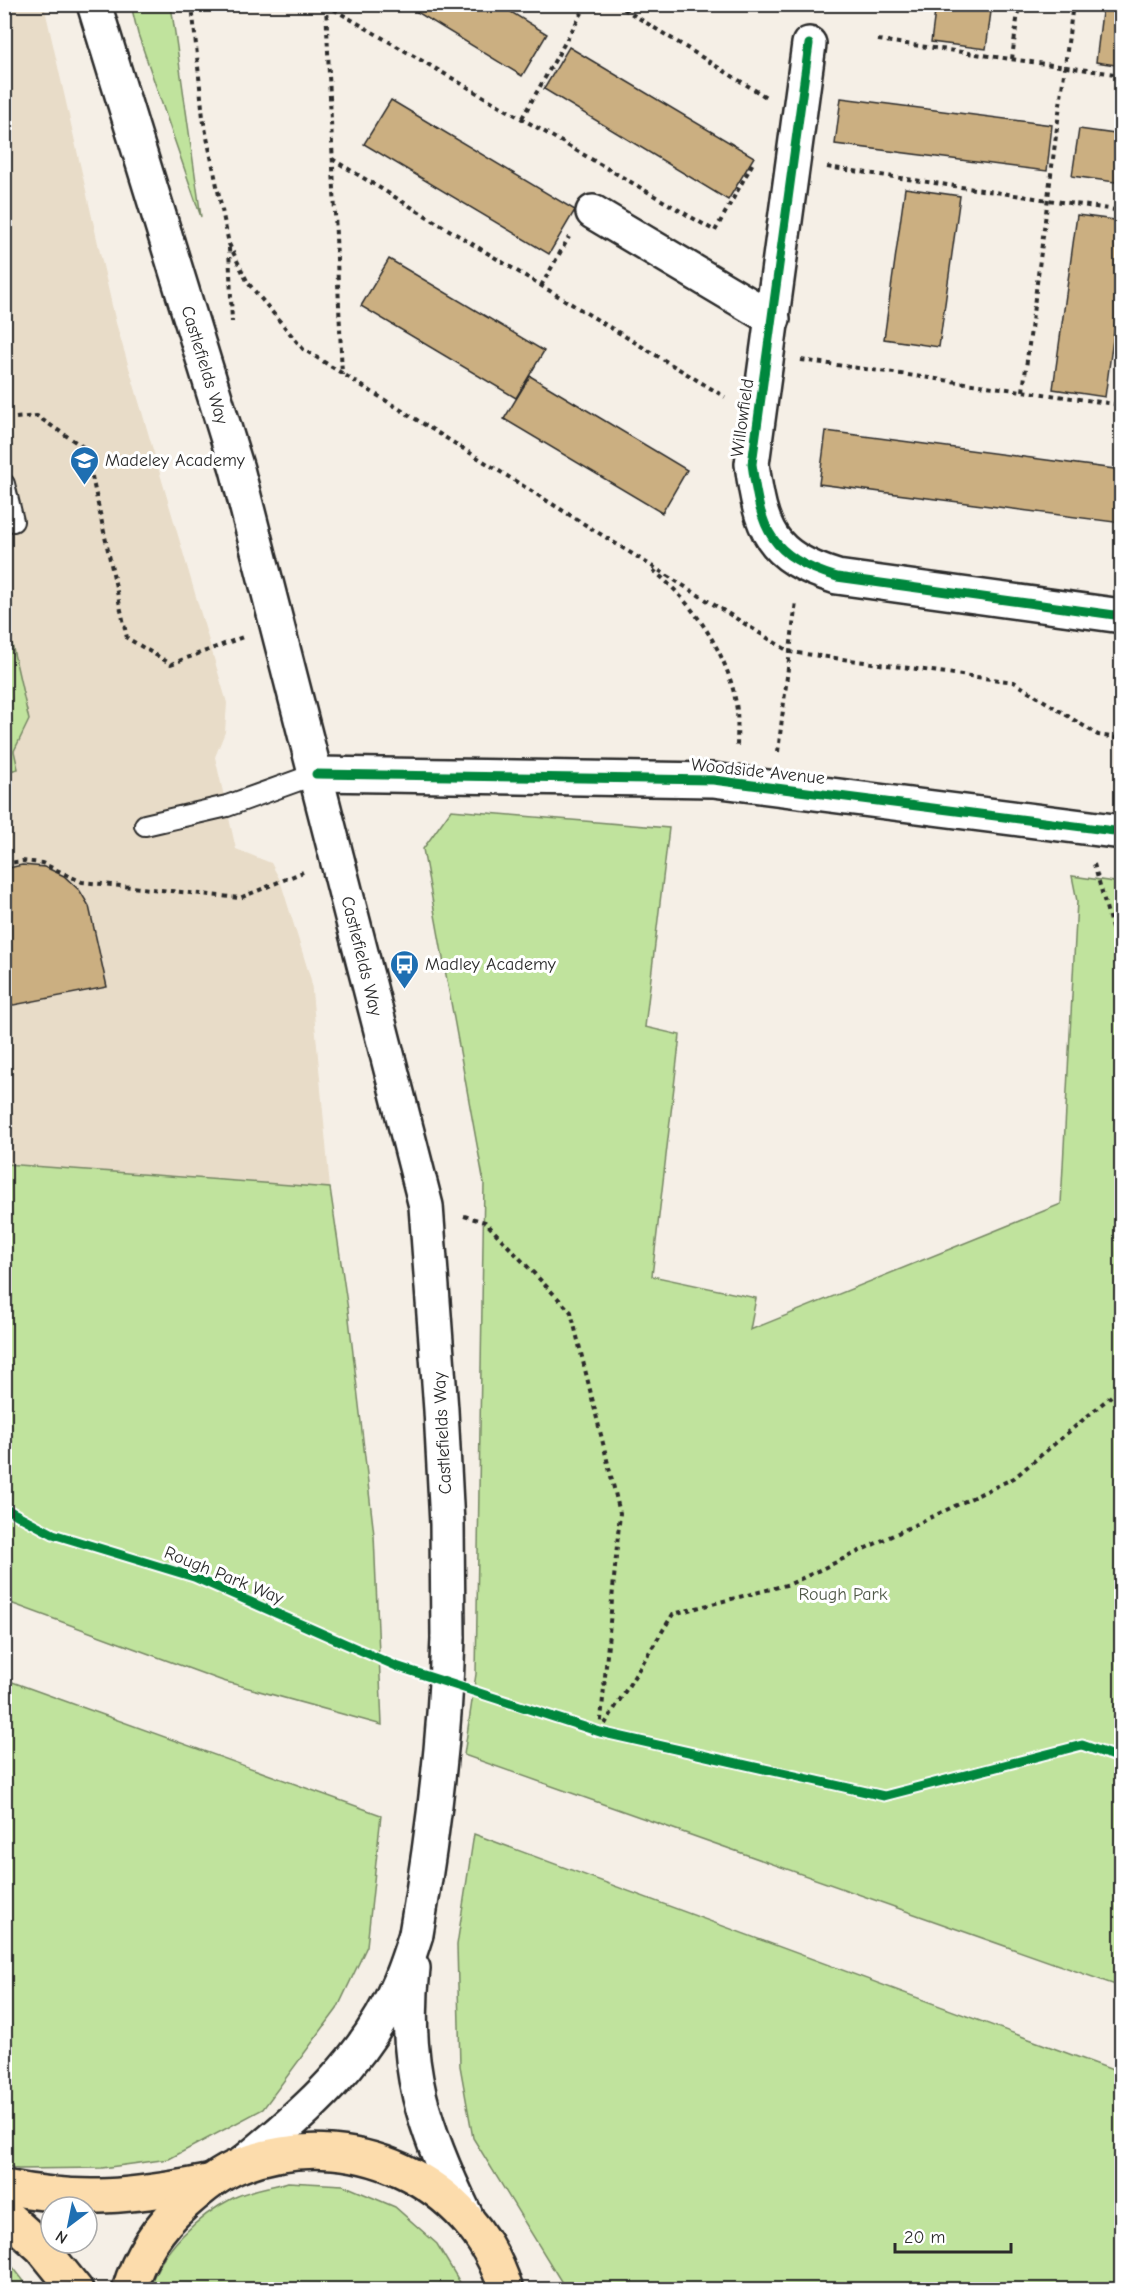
<svg xmlns="http://www.w3.org/2000/svg" width="1126" height="2294" viewBox="0 0 1126 2294" font-family="'Comic Neue',sans-serif">
  <style>
    .built { fill: #e8dcc8 }
    .green { fill: #c0e39d; stroke: #768764; stroke-width: 1.5 }
    .building { fill: #cbaf81; stroke: #2b2b2b; stroke-width: 1.5 }
    .lines { fill: none; stroke-linecap: round; stroke-linejoin: round }
    .service-casing { stroke: #2b2b2b; stroke-width: 24 }
    .minor-casing { stroke: #2b2b2b; stroke-width: 38 }
    .tertiary-casing { stroke: #2b2b2b; stroke-width: 38 }
    .secondary-casing { stroke: #2b2b2b; stroke-width: 38 }
    .primary-casing { stroke: #2b2b2b; stroke-width: 38 }
    .path { stroke: #2b2b2b; stroke-width: 4; stroke-dasharray: 4.5 4.5; stroke-linecap: butt }
    .service { stroke: #fff; stroke-width: 20 }
    .minor { stroke: #fff; stroke-width: 33 }
    .tertiary { stroke: #fff; stroke-width: 33 }
    .secondary { stroke: #fff; stroke-width: 33 }
    .primary { stroke: #fcdcac; stroke-width: 33 }
    .secondary-bridge-casing { stroke: #2b2b2b; stroke-width: 38; stroke-linecap: butt }
    .secondary-bridge { stroke: #fff; stroke-width: 33 }
    .cycleway-casing { stroke: #fff; stroke-width: 13 }
    .cycleway { stroke: #00873e; stroke-width: 9 }
    .labels { text-anchor: middle; stroke-width: 6; stroke-linejoin: round; paint-order: stroke }
    .street-label { font-size: 18px; fill: #2b2b2b; stroke: #fff }
    .poi-label { font-size: 18px; fill: #2b2b2b; stroke: #fff; text-anchor: start }
    .park-label { font-size: 18px; fill: #505948; stroke: #fff }
  </style>
  <rect width="100%" height="100%" fill="#f5efe6"/>
  <filter id="ink" filterUnits="userSpaceOnUse"><feTurbulence type="fractalNoise" baseFrequency=".0167" numOctaves="2"/><feDisplacementMap in="SourceGraphic" scale="12" xChannelSelector="R" yChannelSelector="G"/><feConvolveMatrix kernelMatrix="1 2 1 2 8 2 1 2 1" color-interpolation-filters="sRGB"/></filter>
  <g filter="url(#ink)">
    <!-- built -->
    <polygon class="built" points="4,5 44,5 116,323 227,703 225,732 215,757 236,849 271,863 280,880 311,980 330,1188 5,1164"/>
    <!-- green -->
    <g class="green">
      <polygon points="131,5 171,5 201,217 138,34"/>
      <polygon points="4,609 29,720 14,751 18,769 5,772"/>
      <polygon points="451,810 669,828 645,1027 680,1035 652,1276 756,1298 750,1330 1061,1204 1077,901 1072,876 1121,883 1121,1987 464,1755 476,1674 484,1183 423,849"/>
      <polygon points="5,1164 330,1188 348,1310 374,1535 382,1725 223,1681 5,1601"/>
      <polygon points="4,1679 381,1815 367,1946 337,2009 263,2109 169,2159 102,2168 18,2169 5,2165"/>
      <polygon points="474,1834 1121,2073 1121,2289 572,2289 562,2283 473,2138 460,2066 457,1945"/>
      <path d="M288,2182L343,2185L395,2207L437,2244L464,2289H149C161,2251 197,2216 233,2198C249,2190 271,2187 288,2182Z"/>
      <polygon points="4,2257 5,2257 30,2289 5,2289"/>
    </g>
    <!-- building -->
    <g class="building">
      <polygon points="404,4 498,4 547,34 522,76"/>
      <polygon points="936,4 992,4 986,49 931,42"/>
      <polygon points="1103,4 1122,4 1122,66 1096,62"/>
      <polygon points="569,47 754,157 728,200 544,89"/>
      <polygon points="841,98 1052,125 1047,171 835,144"/>
      <polygon points="391,100 575,210 549,254 364,144"/>
      <polygon points="1079,129 1122,135 1122,183 1072,176"/>
      <polygon points="905,188 960,196 939,347 884,339"/>
      <polygon points="1077,215 1122,221 1122,274 1105,397 1053,389"/>
      <polygon points="389,259 544,351 516,398 361,306"/>
      <polygon points="530,376 687,470 662,513 504,419"/>
      <polygon points="826,431 1122,470 1122,523 819,484"/>
      <polygon points="22,865 45,867 64,876 80,891 89,906 107,987 8,1006 10,1019 4,1021 4,869"/>
    </g>
    <g class="lines">
      <defs>
        <g id="service">
          <polyline points="4,484 13,521"/>
          <polyline points="145,825 227,806 316,774"/>
        </g>
        <g id="minor">
          <path d="M809,44L752,464C761,530 769,556 837,577L1122,616"/>
          <polyline points="593,212 773,319"/>
        </g>
        <polyline id="tertiary" points="316,774 713,780 1122,832"/>
        <g id="secondary">
          <polyline points="94,4 237,469 426,1206 441,1410 447,1524 448,1638"/>
          <path d="M413,1968C402,2066 424,2130 466,2216"/>
          <path d="M241,2165C304,2114 368,2058 399,1982C406,1966 411,1950 416,1934"/>
        </g>
        <g id="primary">
          <path d="M4,2187C83,2202 131,2197 208,2182"/>
          <polyline points="4,2214 42,2248 76,2290"/>
          <path d="M129,2290C139,2256 159,2226 185,2203C202,2188 220,2173 241,2165C349,2124 472,2178 506,2290"/>
        </g>
      </defs>
      <!-- service casing -->
      <use href="#service" class="service-casing"/>
      <!-- minor casing -->
      <use href="#minor" class="minor-casing"/>
      <!-- tertiary casing -->
      <use href="#tertiary" class="tertiary-casing"/>
      <!-- secondary casing -->
      <use href="#secondary" class="secondary-casing"/>
      <!-- primary casing -->
      <use href="#primary" class="primary-casing"/>
      <!-- path -->
      <g class="path">
        <polyline points="192,4 203,118 229,244 248,283 303,349 790,652 1014,682 1098,735 1122,739"/>
        <polyline points="616,4 766,97"/>
        <polyline points="326,5 715,231 754,161"/>
        <polyline points="326,5 342,375"/>
        <polyline points="878,40 1122,75"/>
        <polyline points="1012,59 1019,4"/>
        <polyline points="522,118 587,4"/>
        <polyline points="332,159 725,397"/>
        <polyline points="827,167 1122,211"/>
        <polyline points="229,248 232,322"/>
        <polyline points="541,286 569,237"/>
        <polyline points="801,360 1122,405"/>
        <polyline points="1023,391 1073,4"/>
        <polyline points="16,418 37,416 86,449 127,638 171,664 243,637"/>
        <path d="M653,570C693,603 731,656 737,711C738,723 737,736 737,748"/>
        <polyline points="778,752 796,601"/>
        <polyline points="4,864 22,861 42,863 82,882 240,898 303,872"/>
        <polyline points="1094,864 1122,964"/>
        <polyline points="464,1216 485,1222 571,1312 620,1513 600,1731"/>
        <polyline points="4,1508 53,1534 194,1577 410,1670"/>
        <polyline points="482,1694 562,1720"/>
        <polyline points="600,1732 673,1614 790,1584 1014,1478 1122,1387"/>
      </g>
      <!-- service -->
      <use href="#service" class="service"/>
      <!-- minor -->
      <use href="#minor" class="minor"/>
      <!-- tertiary -->
      <use href="#tertiary" class="tertiary"/>
      <!-- secondary -->
      <use href="#secondary" class="secondary"/>
      <!-- primary -->
      <use href="#primary" class="primary"/>
      <defs>
        <path id="secondary-bridge" d="M416,1934C433,1836 445,1738 448,1638"/>
      </defs>
      <!-- secondary-bridge casing -->
      <use href="#secondary-bridge" class="secondary-bridge-casing"/>
      <!-- secondary-bridge -->
      <use href="#secondary-bridge" class="secondary-bridge"/>
      <defs>
        <g id="cycleway">
          <path d="M809,44L752,464C761,530 769,556 837,577L1122,616"/>
          <polyline points="316,774 713,780 1122,832"/>
          <polyline points="4,1508 53,1534 194,1577 396,1666 600,1732 884,1796 1082,1745 1122,1759"/>
        </g>
      </defs>
      <!-- cycleway casing -->
      <use href="#cycleway" class="cycleway-casing"/>
      <!-- cycleway -->
      <use href="#cycleway" class="cycleway"/>
    </g>
  </g>
  <!-- icons -->
  <defs>
    <symbol id="school-pin" viewBox="-11 -11 22 30"><path d="M0 17L-7.5 6A9.5 9.5 0 1 1 7.5 6Z" fill="#1f6fb2" stroke="#fff"/><path d="M0-5L7-2L0 1L-7-2ZM-4 1L0 2.5L4 1V4Q0 6-4 4Z" fill="#fff"/></symbol>
    <symbol id="bus-pin" viewBox="-11 -11 22 30"><path d="M0 17L-7.5 6A9.5 9.5 0 1 1 7.5 6Z" fill="#1f6fb2" stroke="#fff"/><path d="M-5-6H5V4H4V6H2V4H-2V6H-4V4H-5ZM-3.5-4V0h7V-4ZM-3.5 1.2v1.5H-2V1.2ZM2 1.2v1.5H3.5V1.2Z" fill="#fff"/></symbol>
  </defs>
  <g fill-rule="evenodd">
    <use href="#school-pin" x="68" y="444" width="33" height="45"/>
    <use href="#bus-pin" x="388" y="948" width="33" height="45"/>
  </g>
  <g class="labels">
    <!-- street labels -->
    <g class="street-label">
      <text transform="translate(205 365) rotate(73)" y="6">Castlefields Way</text>
      <text transform="translate(742 418) rotate(-82)" y="6">Willowfield</text>
      <text transform="translate(758 771) rotate(6)" y="6">Woodside Avenue</text>
      <text transform="translate(362 956) rotate(76)" y="6">Castlefields Way</text>
      <text transform="translate(442 1433) rotate(-93)" y="6">Castlefields Way</text>
      <text transform="translate(224 1575) rotate(22)" y="6">Rough Park Way</text>
    </g>
    <!-- poi labels -->
    <g class="poi-label">
      <text x="105" y="466">Madeley Academy</text>
      <text x="425" y="970">Madley Academy</text>
    </g>
    <!-- park labels -->
    <g class="park-label">
      <text x="843" y="1600">Rough Park</text>
    </g>
  </g>
  <!-- margin -->
  <rect width="1126" height="2294" fill="none" stroke="#fff" stroke-width="24"/>
  <rect x="12" y="12" width="1102" height="2270" fill="none" stroke="#2b2b2b" stroke-width="2" filter="url(#ink)"/>
  <!-- north arrow -->
  <g transform="translate(69 2225) rotate(212)"><circle r="28" fill="#ffffff" stroke="#aaaaaa" stroke-width="1.5"/>
  <path d="M0-4.5L10 22L0 15L-10 22Z" fill="#1f6fb2"/>
  <text y="-9" font-size="16" font-weight="bold" text-anchor="middle" fill="#2b2b2b">N</text>
  </g>
  <!-- scale -->
  <path d="M895 2243v9h116v-9" fill="none" stroke="#2b2b2b" stroke-width="3"/>
  <text x="904" y="2243" font-size="18" fill="#2b2b2b" stroke="#ffffff" stroke-width="4.5" paint-order="stroke">20 m</text>
</svg>
